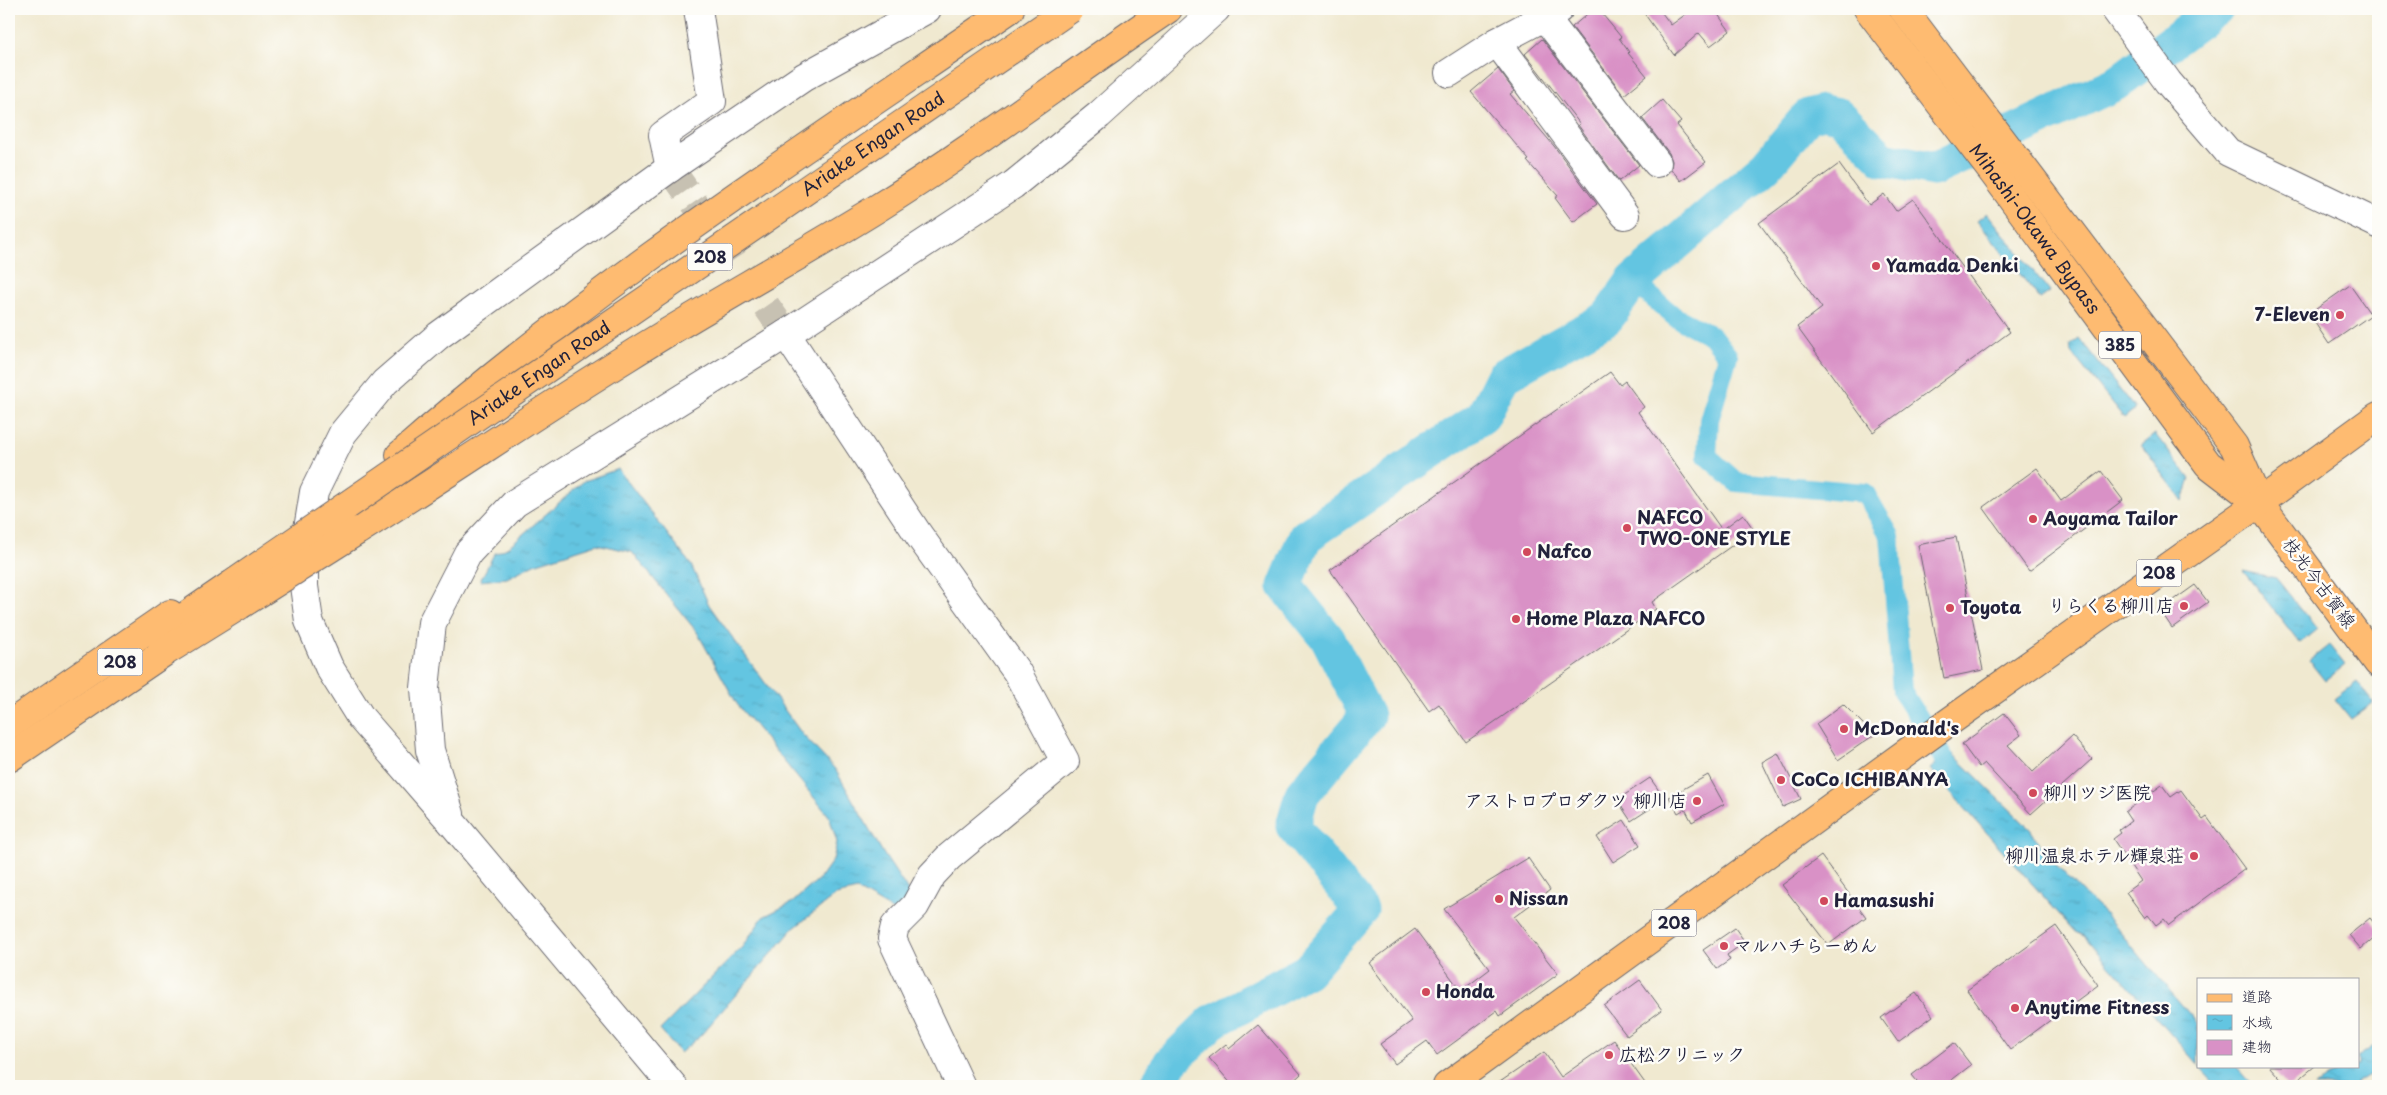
<svg xmlns="http://www.w3.org/2000/svg" width="2387" height="1095" viewBox="0 0 2387 1095" font-family="'Playpen Sans','Klee One',sans-serif">
  <style>
    .water { fill: url(#water-ripples); stroke: #42748e }
    .lines { fill: none; stroke-linecap: round; stroke-linejoin: round }
    .canal { stroke: #63c5e1; stroke-width: 20 }
    .river { stroke: #63c5e1; stroke-width: 35 }
    .building { fill: #d991c6 }
    .minor-tunnel { stroke: #c7c1b2; stroke-width: 28; stroke-dasharray: 28 14; stroke-linecap: butt }
    .minor-casing { stroke: #6a686f; stroke-width: 30 }
    .major-casing { stroke: #6a686f; stroke-width: 30 }
    .highway-casing { stroke: #6a686f; stroke-width: 30 }
    .minor { stroke: #fff; stroke-width: 28 }
    .major { stroke: #febb71; stroke-width: 28 }
    .highway { stroke: #febb71; stroke-width: 28 }
    .highway-bridge-casing { stroke: #6a686f; stroke-width: 30; stroke-linecap: butt }
    .highway-bridge { stroke: #febb71; stroke-width: 28 }
    .poi-dot { fill: #d1495b; stroke: #fdfcf7; stroke-width: 2 }
    .labels { text-anchor: middle; stroke-width: 5; stroke-linejoin: round; paint-order: stroke }
    .shield { fill: #fdfcf7; stroke: #646373; stroke-width: 1 }
    .shield-label { font-size: 16px; font-weight: bold; fill: #22223b }
    .street-label { font-size: 18px; fill: #22223b; stroke: #fdfcf7 }
    .poi-label { font-size: 18px; font-weight: bold; fill: #22223b; stroke: #fdfcf7; text-anchor: start }
  </style>
  <defs>
    <pattern id="water-ripples" width="26" height="14" patternUnits="userSpaceOnUse" patternTransform="scale(1.25)"><rect width="26" height="14" fill="#63c5e1"/><path d="M2 4q2-2 4 0t4 0M15 11q2-2 4 0t4 0" fill="none" stroke="#56a9c2"/></pattern>
  </defs>
  <rect width="100%" height="100%" fill="#fdfcf7"/>
  <filter id="ink" filterUnits="userSpaceOnUse"><feTurbulence type="fractalNoise" baseFrequency=".02" numOctaves="2"/><feDisplacementMap in="SourceGraphic" scale="10" xChannelSelector="R" yChannelSelector="G"/><feConvolveMatrix kernelMatrix="1 2 1 2 8 2 1 2 1" color-interpolation-filters="sRGB"/></filter>
  <filter id="wash" filterUnits="userSpaceOnUse"><feTurbulence type="fractalNoise" baseFrequency=".0096" numOctaves="4" result="noise"/><feDisplacementMap in="SourceGraphic" scale="20" xChannelSelector="R" yChannelSelector="G"/><feGaussianBlur stdDeviation="1.12" result="paint"/><feColorMatrix in="noise" values="0 0 0 0 0 0 0 0 0 0 0 0 0 0 0 0 0 1.4 0 .05"/><feComposite in="paint" operator="in"/></filter>
  <g filter="url(#wash)">
    <rect width="100%" height="100%" fill="#f0e9d0"/>
    <!-- water -->
    <g class="water">
      <polygon points="1987,213 2050,292 2040,299 1977,221"/>
      <polygon points="2079,338 2135,409 2124,418 2071,352 2070,345"/>
      <polygon points="2155,434 2190,479 2183,501 2141,445"/>
      <polygon points="618,469 691,565 709,605 802,734 835,769 883,853 912,897 895,912 857,890 836,895 794,928 700,1036 680,1053 660,1030 743,946 763,917 793,902 821,877 833,860 837,842 829,816 737,704 697,632 632,552 597,544 534,564 507,578 480,581 494,554 507,548 584,481"/>
      <polygon points="2243,571 2276,578 2317,629 2300,643"/>
      <polygon points="2329,645 2345,665 2325,681 2309,661"/>
      <polygon points="2357,682 2373,703 2351,719 2335,699"/>
      <polygon points="1950,751 2030,829 2047,855 2085,895 2102,911 2198,1024 2198,1065 2084,936 2075,932 1930,769"/>
      <polygon points="2378,1043 2378,1069 2352,1086 2315,1086 2344,1066 2358,1066 2358,1057"/>
      <polygon points="2199,1066 2235,1066 2253,1086 2218,1086"/>
    </g>
    <g class="lines">
      <!-- canal -->
      <polyline class="canal" points="1633,281 1675,317 1712,336 1728,356 1709,420 1707,456 1736,482 1865,493 1890,536 1902,691 1957,779"/>
      <!-- river -->
      <polyline class="river" points="1156,1086 1170,1063 1212,1022 1307,971 1361,910 1293,826 1302,794 1367,716 1328,639 1285,586 1305,537 1483,416 1503,376 1607,318 1633,281 1766,166 1808,116 1823,112 1839,115 1883,159 1934,169 2115,84 2216,9"/>
    </g>
    <g id="blocks">
      <!-- building -->
      <g class="building">
        <polygon points="1593,9 1598,9 1621,37 1619,38 1629,52 1628,53 1647,76 1624,95 1572,27"/>
        <polygon points="1641,9 1659,9 1671,25 1693,9 1714,9 1730,31 1710,46 1699,33 1674,55"/>
        <polygon points="1542,39 1639,165 1619,181 1578,125 1580,124 1525,54"/>
        <polygon points="1498,69 1514,91 1510,94 1554,146 1597,204 1573,222 1555,198 1558,196 1527,161 1529,160 1471,92"/>
        <polygon points="1662,100 1681,122 1677,125 1706,162 1681,181 1671,169 1672,161 1669,153 1642,118"/>
        <polygon points="1839,164 1869,205 1884,194 1896,211 1913,199 2010,332 1873,432 1797,327 1822,308 1759,223"/>
        <polygon points="2350,285 2371,315 2329,344 2309,314"/>
        <polygon points="1610,372 1620,385 1625,381 1644,407 1638,412 1722,530 1743,514 1754,530 1652,602 1656,609 1466,742 1439,704 1429,711 1330,570"/>
        <polygon points="2037,468 2061,501 2101,471 2123,500 2029,571 1983,507"/>
        <polygon points="1956,537 1983,670 1944,678 1918,545"/>
        <polygon points="2195,585 2208,602 2172,628 2160,610"/>
        <polygon points="1843,704 1874,735 1838,760 1816,724"/>
        <polygon points="2004,713 2021,735 2008,745 2033,772 2072,736 2092,759 2031,814 1984,763 1979,767 1962,744"/>
        <polygon points="1778,753 1801,799 1783,807 1762,762"/>
        <polygon points="1708,775 1724,804 1692,822 1685,809 1678,813 1669,797"/>
        <polygon points="1650,778 1665,799 1631,821 1617,800"/>
        <polygon points="2162,785 2171,797 2181,790 2203,820 2207,817 2245,869 2169,925 2164,919 2156,925 2148,915 2145,918 2126,892 2141,881 2113,839 2121,833 2119,830 2131,821 2125,812"/>
        <polygon points="1624,820 1640,845 1613,862 1597,837"/>
        <polygon points="1821,856 1866,917 1828,945 1782,885"/>
        <polygon points="1528,858 1550,890 1514,917 1558,974 1500,1016 1497,1011 1437,1055 1427,1041 1395,1064 1380,1044 1412,1021 1369,963 1415,929 1461,991 1490,969 1444,909"/>
        <polygon points="2370,918 2378,928 2378,934 2361,949 2349,935"/>
        <polygon points="2056,926 2098,985 2010,1050 1967,990"/>
        <polygon points="1735,928 1745,942 1727,955 1730,960 1717,969 1703,950"/>
        <polygon points="1640,980 1662,1010 1627,1036 1604,1006"/>
        <polygon points="1916,993 1933,1016 1898,1042 1881,1018"/>
        <polygon points="1258,1025 1301,1074 1288,1086 1233,1086 1209,1058 1226,1044 1229,1049"/>
        <polygon points="1614,1040 1647,1086 1494,1086 1544,1052 1561,1077"/>
        <polygon points="1954,1043 1971,1065 1944,1086 1921,1086 1912,1075"/>
        <polygon points="2269,1066 2315,1066 2291,1086 2287,1086"/>
      </g>
    </g>
  </g>
  <g filter="url(#ink)">
    <use href="#blocks" fill-opacity="0" stroke="#6a686f" stroke-width="1"/>
    <g class="lines">
      <!-- minor-tunnel -->
      <polyline class="minor-tunnel" points="670,168 786,334"/>
      <defs>
        <g id="minor">
          <polyline points="2115,9 2168,82 2228,152 2378,224"/>
          <polyline points="1544,16 1657,163"/>
          <polyline points="1497,42 1625,215"/>
          <polyline points="1449,73 1497,42 1559,9"/>
          <polyline points="670,168 663,135 712,101 698,9"/>
          <polyline points="786,334 918,534 1017,672 1065,761 949,857 932,875 915,906 895,926 892,939 961,1086"/>
          <polyline points="450,814 430,750 425,688 432,623 468,553 515,503 786,334 1013,185 1099,115 1216,9"/>
          <polyline points="673,1086 454,825 361,718 329,667 309,621 304,586 304,554 314,492 343,433 385,382 438,336 670,168 804,77 927,9"/>
        </g>
        <polyline id="major" points="2259,503 2378,663"/>
        <g id="highway">
          <path id="s1" d="M1868,9L1994,174L2208,464L2259,503"/>
          <polyline points="1903,9 2234,446 2258,501"/>
          <path d="M400,455C589,288 802,151 1010,9"/>
          <path d="M357,531C447,475 535,414 626,358C708,306 794,260 876,209C976,147 1070,75 1168,9"/>
          <polyline points="158,635 231,585"/>
          <polyline points="9,725 170,614"/>
          <polyline points="9,758 166,651 240,605"/>
          <polyline points="1447,1086 1939,729 2259,503 2378,416"/>
        </g>
      </defs>
      <!-- minor casing -->
      <use href="#minor" class="minor-casing"/>
      <!-- major casing -->
      <use href="#major" class="major-casing"/>
      <!-- highway casing -->
      <use href="#highway" class="highway-casing"/>
      <!-- minor -->
      <use href="#minor" class="minor"/>
      <!-- major -->
      <use href="#major" class="major"/>
      <!-- highway -->
      <use href="#highway" class="highway"/>
      <defs>
        <g id="highway-bridge">
          <path id="s2" d="M231,585L1070,9"/>
          <polyline points="240,605 357,531"/>
        </g>
      </defs>
      <!-- highway-bridge casing -->
      <use href="#highway-bridge" class="highway-bridge-casing"/>
      <!-- highway-bridge -->
      <use href="#highway-bridge" class="highway-bridge"/>
    </g>
  </g>
  <!-- markers -->
  <g class="poi-dot">
    <circle cx="1876" cy="266" r="5"/>
    <circle cx="2340" cy="315" r="5"/>
    <circle cx="2033" cy="519" r="5"/>
    <circle cx="1627" cy="528" r="5"/>
    <circle cx="1527" cy="552" r="5"/>
    <circle cx="2184" cy="606" r="5"/>
    <circle cx="1950" cy="608" r="5"/>
    <circle cx="1516" cy="619" r="5"/>
    <circle cx="1844" cy="729" r="5"/>
    <circle cx="1781" cy="780" r="5"/>
    <circle cx="2033" cy="793" r="5"/>
    <circle cx="1697" cy="801" r="5"/>
    <circle cx="2194" cy="856" r="5"/>
    <circle cx="1499" cy="899" r="5"/>
    <circle cx="1824" cy="901" r="5"/>
    <circle cx="1724" cy="946" r="5"/>
    <circle cx="1426" cy="992" r="5"/>
    <circle cx="2015" cy="1008" r="5"/>
    <circle cx="1609" cy="1055" r="5"/>
  </g>
  <g class="labels">
    <!-- shield labels -->
    <g class="shield">
      <rect x="687.5" y="243.5" width="45" height="27" rx="4"/>
      <rect x="2099" y="331.5" width="42" height="27" rx="4"/>
      <rect x="2136.5" y="559.5" width="45" height="27" rx="4"/>
      <rect x="97.5" y="648.5" width="45" height="27" rx="4"/>
      <rect x="1651.5" y="909.5" width="45" height="27" rx="4"/>
    </g>
    <g class="shield-label">
      <text x="710" y="263">208</text>
      <text x="2120" y="351">385</text>
      <text x="2159" y="579">208</text>
      <text x="120" y="668">208</text>
      <text x="1674" y="929">208</text>
    </g>
    <!-- street labels -->
    <g class="street-label">
      <text dy="6" stroke="none"><textPath href="#s2" startOffset="779">Ariake Engan Road</textPath></text>
      <text dy="6" stroke="none"><textPath href="#s1" startOffset="276">Mihashi-Okawa Bypass</textPath></text>
      <text dy="6" stroke="none"><textPath href="#s2" startOffset="374">Ariake Engan Road</textPath></text>
      <text transform="translate(2319 583) rotate(53)" y="6">枝光今古賀線</text>
    </g>
    <!-- poi labels -->
    <g class="poi-label">
      <text x="1886" y="272">Yamada Denki</text>
      <text x="2330" y="321" text-anchor="end">7-Eleven</text>
      <text x="1637" y="524">NAFCO<tspan x="1637" dy="21">TWO-ONE STYLE</tspan></text>
      <text x="2043" y="525">Aoyama Tailor</text>
      <text x="1537" y="558">Nafco</text>
      <text x="2174" y="612" text-anchor="end">りらくる柳川店</text>
      <text x="1960" y="614">Toyota</text>
      <text x="1526" y="625">Home Plaza NAFCO</text>
      <text x="1854" y="735">McDonald's</text>
      <text x="1791" y="786">CoCo ICHIBANYA</text>
      <text x="2043" y="799">柳川ツジ医院</text>
      <text x="1687" y="807" text-anchor="end">アストロプロダクツ 柳川店</text>
      <text x="2184" y="862" text-anchor="end">柳川温泉ホテル輝泉荘</text>
      <text x="1509" y="905">Nissan</text>
      <text x="1834" y="907">Hamasushi</text>
      <text x="1734" y="952">マルハチらーめん</text>
      <text x="1436" y="998">Honda</text>
      <text x="2025" y="1014">Anytime Fitness</text>
      <text x="1619" y="1061">広松クリニック</text>
    </g>
  </g>
  <!-- margin -->
  <rect width="2387" height="1095" fill="none" stroke="#fdfcf7" stroke-width="30"/>
  <!-- legend -->
  <rect x="2197" y="978" width="162" height="90" fill="#fdfcf7" stroke="#a5a5ac"/>
  <rect x="2207" y="994" width="25" height="8" fill="#febb71" stroke="#a5a5ac"/>
  <text x="2242" y="1002" font-size="15" fill="#22223b">道路</text>
  <rect x="2207" y="1015" width="25" height="15" fill="url(#water-ripples)" stroke="#a5a5ac"/>
  <text x="2242" y="1028" font-size="15" fill="#22223b">水域</text>
  <rect x="2207" y="1040" width="25" height="15" fill="#d991c6" stroke="#a5a5ac"/>
  <text x="2242" y="1052" font-size="15" fill="#22223b">建物</text>
</svg>
